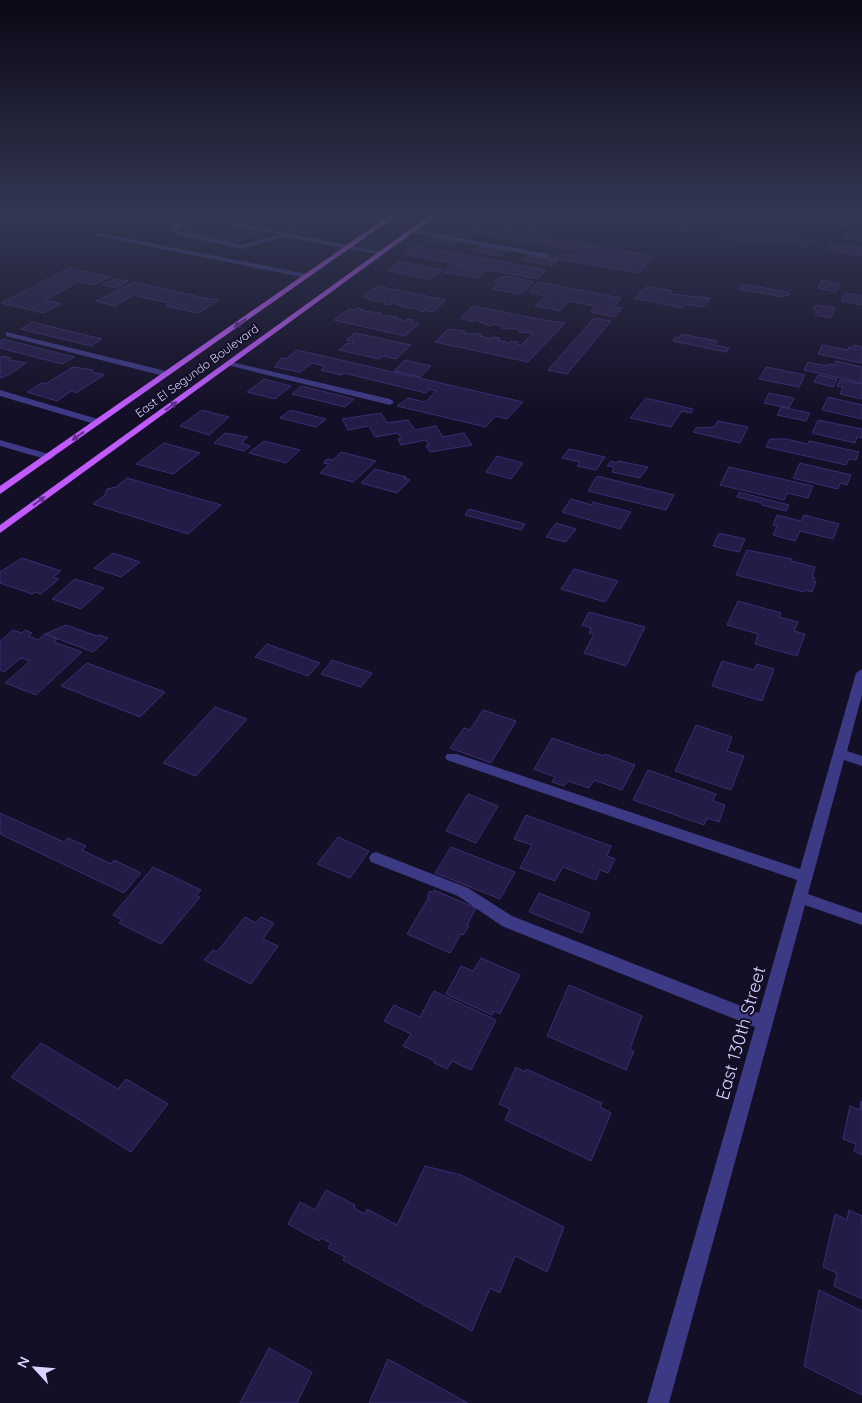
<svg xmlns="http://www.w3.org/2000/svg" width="862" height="1403" viewBox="0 0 862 1403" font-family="Quicksand,sans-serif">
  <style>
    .building { fill: #241b47; stroke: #3b2d73 }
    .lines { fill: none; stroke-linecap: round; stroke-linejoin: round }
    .minor { fill: #3d3a85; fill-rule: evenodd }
    .major { fill: #c25bff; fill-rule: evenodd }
    .oneway { fill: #623188 }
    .labels { text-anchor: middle; stroke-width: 4; stroke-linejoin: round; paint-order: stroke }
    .far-street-label { font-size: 12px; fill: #d9d4ff; stroke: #130f26 }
    .near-street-label { font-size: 18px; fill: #d9d4ff; stroke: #130f26 }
  </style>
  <rect width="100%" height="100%" fill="#130f26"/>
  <!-- building -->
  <g class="building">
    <polygon points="311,215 334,218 309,234 287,230"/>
    <polygon points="458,215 524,215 564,221 550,235 454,218"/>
    <polygon points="620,215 661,215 665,216 662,220 657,219 655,221"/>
    <polygon points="811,215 819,215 830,216 827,222 809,219"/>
    <polygon points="844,215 856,216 854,218 857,219 853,226 840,224"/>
    <polygon points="687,218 697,220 687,232 676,230"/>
    <polygon points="202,220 211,220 260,229 236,244 186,234 189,232 183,231"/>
    <polygon points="462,223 654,256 639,273 553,258 560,254 574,256 581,249 576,248 573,250 485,235 488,233 477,231 470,237 447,233 451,228 455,228"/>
    <polygon points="730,227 760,232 754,242 722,238"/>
    <polygon points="853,230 862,231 862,241 842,238 845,233 851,234"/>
    <polygon points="771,234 810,240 806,247 762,240 765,236 769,237"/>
    <polygon points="432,237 459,242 453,247 425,242"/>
    <polygon points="831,243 862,248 862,256 827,250"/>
    <polygon points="416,246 546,270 537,279 405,254"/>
    <polygon points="480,246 508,251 501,256 473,251"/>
    <polygon points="529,255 558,260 552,266 523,260"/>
    <polygon points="397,262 403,262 442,270 430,280 387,270"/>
    <polygon points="452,265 485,271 477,278 443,272"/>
    <polygon points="69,268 109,277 94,285 78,282 45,300 61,304 44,313 1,303"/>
    <polygon points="506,276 534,282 521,294 492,289 498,283 494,282 499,277 503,278"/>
    <polygon points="116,279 128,281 116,288 103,285"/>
    <polygon points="822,280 840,284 836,292 818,288"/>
    <polygon points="134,282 209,299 219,300 198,313 165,306 169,303 133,295 115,306 96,301"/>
    <polygon points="538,282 621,298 614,307 622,308 615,317 591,312 594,306 569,301 560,311 535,306 545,296 529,292"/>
    <polygon points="743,284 786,292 790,294 782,297 739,289"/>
    <polygon points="377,286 446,300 433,312 425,310 423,312 418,310 419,309 401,307 403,306 392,303 390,305 384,304 386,302 375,301 363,297"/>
    <polygon points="647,286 673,291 670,294 710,298 703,307 685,304 682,308 635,298"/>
    <polygon points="845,293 862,296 862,305 841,301"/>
    <polygon points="816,305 835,308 831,318 815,315 818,311 813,310"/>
    <polygon points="473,306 544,320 565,323 528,362 435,342 448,329 465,331 463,333 482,334 480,336 491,339 493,337 500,338 498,340 509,343 511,341 518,342 516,344 521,345 533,333 519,332 521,330 510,328 508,329 501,328 503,326 492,324 490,326 475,320 473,322 460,318"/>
    <polygon points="358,308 364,310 362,311 381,313 379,315 397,317 395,318 406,321 408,319 414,320 412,322 419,324 405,336 334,320 349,309 356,310"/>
    <polygon points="594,318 611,321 567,374 548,370"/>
    <polygon points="32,322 102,339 91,346 21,329"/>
    <polygon points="355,333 411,345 396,359 383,356 379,359 339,350 347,343 351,344 354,342 346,340"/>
    <polygon points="681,334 717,341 715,345 729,348 726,352 673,341 675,337 679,338"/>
    <polygon points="3,339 74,357 62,364 0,348 0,341"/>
    <polygon points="822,345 848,350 849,347 853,348 854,345 862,347 862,363 818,354"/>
    <polygon points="297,350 523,402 507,419 495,416 486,427 397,406 408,398 425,402 436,391 429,389 426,393 344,373 342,375 321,370 325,366 312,363 300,372 274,367 282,358 286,359"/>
    <polygon points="3,356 11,358 9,360 26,363 10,374 0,378 0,357"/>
    <polygon points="405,360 431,366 420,377 394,371"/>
    <polygon points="836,361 862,367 862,383 804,370 808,362 827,366 828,364 835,365"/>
    <polygon points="73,367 93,370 92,372 104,375 76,393 71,391 57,401 27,392 42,383 45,384"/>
    <polygon points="766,367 781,370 805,375 799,387 759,379"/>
    <polygon points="818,375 837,379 833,387 814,382"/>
    <polygon points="264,379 291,386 275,399 247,392"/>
    <polygon points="840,380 862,384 862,399 840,394 843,387 837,386"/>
    <polygon points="301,386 354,399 345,407 292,394"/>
    <polygon points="769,393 794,398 789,408 764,403"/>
    <polygon points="828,397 862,405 862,419 822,410"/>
    <polygon points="646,398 693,409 691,413 682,411 671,427 630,418"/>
    <polygon points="781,407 810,413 806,421 777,415"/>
    <polygon points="202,410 229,417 209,435 180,426"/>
    <polygon points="290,410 326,419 316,427 280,418"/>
    <polygon points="381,413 387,423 408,420 415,430 436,426 443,437 464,433 472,445 430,452 426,446 429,445 426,440 401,445 398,439 401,438 398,433 375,437 369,426 348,430 342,419"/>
    <polygon points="818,420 862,429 862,438 857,437 855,443 812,433"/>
    <polygon points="718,421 748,427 740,443 693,432 696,428 714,427"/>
    <polygon points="225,433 248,437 241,443 250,446 244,451 214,443"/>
    <polygon points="770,439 786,439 808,444 809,441 859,452 856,460 849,459 846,465 766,447"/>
    <polygon points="264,441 300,450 286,463 249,453"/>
    <polygon points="164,443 200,453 173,474 136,464"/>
    <polygon points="569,449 605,457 596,470 577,466 580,462 562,458"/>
    <polygon points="341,452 376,461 353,482 320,473 329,464 323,463 327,459 333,460"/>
    <polygon points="497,456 523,463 511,479 486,472"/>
    <polygon points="611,461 617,463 618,461 648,467 640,478 612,472 614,467 607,466"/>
    <polygon points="800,463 851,475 847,485 840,483 838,489 793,478"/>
    <polygon points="729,467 813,486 808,498 787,493 784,500 720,485"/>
    <polygon points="375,469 406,477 404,478 410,480 397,493 361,483"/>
    <polygon points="597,476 674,495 666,510 588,491"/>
    <polygon points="127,478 221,505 188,534 93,504 105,495 107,489 116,487"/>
    <polygon points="739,492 789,505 786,511 762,505 762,503 737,497"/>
    <polygon points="571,499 592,505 593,502 631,512 620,529 562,512"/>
    <polygon points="469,509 525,524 521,530 465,515"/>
    <polygon points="777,515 801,521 804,515 839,524 833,539 800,531 795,541 773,535 777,526 773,525"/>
    <polygon points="556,523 576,529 566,542 546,537"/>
    <polygon points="719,533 745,539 739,552 713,546"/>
    <polygon points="747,550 792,559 791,561 815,567 812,577 815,578 814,581 816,582 812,592 805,590 804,592 736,575"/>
    <polygon points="113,553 140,562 121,577 94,568"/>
    <polygon points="22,558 61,571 53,577 59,579 41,594 36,592 32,594 0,583 0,572"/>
    <polygon points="574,569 618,581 605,602 561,589"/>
    <polygon points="75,579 104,588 81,609 52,599"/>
    <polygon points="738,601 781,613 779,617 798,622 794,631 805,634 797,656 755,644 758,634 727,625"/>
    <polygon points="589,612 645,627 626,666 584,653 594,634 589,633 591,628 582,625"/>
    <polygon points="66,625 97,636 99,635 108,638 93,652 45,634"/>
    <polygon points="13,630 22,633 25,630 32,633 29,636 38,640 45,634 57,639 54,642 82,652 36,695 5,683 30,661 21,658 4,672 0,670 0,641"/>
    <polygon points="267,644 320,663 308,676 255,657"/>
    <polygon points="332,660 372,673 361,687 321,674"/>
    <polygon points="722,661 754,670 757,664 774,669 762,701 712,686"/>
    <polygon points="87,663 165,692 140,717 61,686"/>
    <polygon points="215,707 247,719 196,776 163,763"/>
    <polygon points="483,710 516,721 491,763 450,748 464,728 470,730"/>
    <polygon points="696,725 732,737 727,751 744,756 731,790 675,771"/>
    <polygon points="552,738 604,756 605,754 635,765 622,790 594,780 589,788 568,781 564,786 552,782 555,777 534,769"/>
    <polygon points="648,770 716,794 713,801 725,805 719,822 707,818 704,825 633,800"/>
    <polygon points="468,794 498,806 476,843 446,831"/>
    <polygon points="0,813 64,842 68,838 86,846 82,850 111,864 114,860 141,873 124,893 0,834"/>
    <polygon points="526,815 611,846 607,856 615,859 608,873 600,870 596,880 563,867 555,881 520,868 532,845 514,839"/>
    <polygon points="338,837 369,851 350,878 317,864"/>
    <polygon points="451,847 515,872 500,899 435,873"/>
    <polygon points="153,867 201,890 196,896 200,897 161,944 119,923 122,920 113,915"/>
    <polygon points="434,890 476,908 467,925 469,926 463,935 461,934 450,953 407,934 429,897 427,896 430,891 433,892"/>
    <polygon points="539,893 590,913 582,933 529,912"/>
    <polygon points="245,917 256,923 261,917 274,923 263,939 278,946 251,984 204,960 213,950 217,952"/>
    <polygon points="481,958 520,975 500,1014 494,1011 492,1015 446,994 461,966 473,971"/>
    <polygon points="569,985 642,1016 630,1049 634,1051 626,1070 547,1036"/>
    <polygon points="434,991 496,1020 471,1070 452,1061 447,1069 434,1063 435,1061 403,1046 411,1034 384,1021 394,1005 420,1017"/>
    <polygon points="41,1043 118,1089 126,1079 168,1104 131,1152 11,1077"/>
    <polygon points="516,1067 525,1072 526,1069 602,1103 600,1107 611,1113 591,1161 505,1120 510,1109 499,1104"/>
    <polygon points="861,1101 862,1102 862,1155 854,1151 856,1144 843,1139 850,1106 860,1110"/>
    <polygon points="425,1166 461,1175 564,1227 547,1272 515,1256 500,1293 490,1288 472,1331 343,1260 345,1257 328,1248 331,1243 321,1238 319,1241 288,1224 300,1202 315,1210 326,1190 355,1205 354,1208 365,1214 367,1209 397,1225"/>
    <polygon points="849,1210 862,1216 862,1299 834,1286 837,1273 823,1267 835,1214 847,1220"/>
    <polygon points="819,1290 862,1311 862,1395 804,1366"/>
    <polygon points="269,1348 312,1372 297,1403 240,1403"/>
    <polygon points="388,1359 468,1403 369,1403"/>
  </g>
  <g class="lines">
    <!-- minor -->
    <g class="minor">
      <path d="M134,215L182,223L191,219L206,216L385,253L382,255L284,237L242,249L177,235L171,230L177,226L134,217ZM206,220L277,234H278L242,245L181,232L178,230L195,222Z"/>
      <polygon points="680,215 690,215 687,217"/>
      <polygon points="411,229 548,254 551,256 548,258 409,232 408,231"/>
      <polygon points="99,233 307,274 311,276 307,278 97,236 97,234"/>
      <polygon points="6,332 170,372 171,374 164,376 6,336"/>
      <polygon points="227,361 390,399 394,402 390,405 227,365"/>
      <polygon points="0,390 101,420 102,422 98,425 95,424 0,396"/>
      <polygon points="0,440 52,455 54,457 49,460 0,446"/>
      <polygon points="862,669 862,695 847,751 862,756 862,766 844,760 808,894 862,913 862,925 805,905 669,1403 647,1403 755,1027 502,926 458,896 371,862 369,858 371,854 376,852 468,888 512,916 759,1013 797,880 447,760 445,757 447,754 457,754 800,869 856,673"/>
    </g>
    <!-- major -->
    <g class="major">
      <polygon points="390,215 397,215 0,494 0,486"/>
      <polygon points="430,215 437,215 0,533 0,525"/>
    </g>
  </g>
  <!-- one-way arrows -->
  <defs><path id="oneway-solid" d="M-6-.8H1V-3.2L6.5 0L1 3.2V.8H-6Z" transform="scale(1.25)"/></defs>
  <g class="oneway">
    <use href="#oneway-solid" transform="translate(240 323) rotate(145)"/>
    <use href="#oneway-solid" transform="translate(171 406) rotate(-36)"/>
    <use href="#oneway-solid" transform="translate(78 436) rotate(144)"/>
    <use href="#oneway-solid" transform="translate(39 501) rotate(-36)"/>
  </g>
  <!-- sky -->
  <linearGradient id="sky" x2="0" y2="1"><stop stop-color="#0a0815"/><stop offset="0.52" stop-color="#333752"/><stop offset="1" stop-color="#333752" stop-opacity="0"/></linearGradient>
  <rect width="862" height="411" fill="url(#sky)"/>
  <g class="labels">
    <!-- far-street labels -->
    <g class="far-street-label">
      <text transform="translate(197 371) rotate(-36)" y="4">East El Segundo Boulevard</text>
    </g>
    <!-- near-street labels -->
    <g class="near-street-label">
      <text transform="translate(741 1033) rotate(-74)" y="6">East 130th Street</text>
    </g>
  </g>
  <!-- north arrow -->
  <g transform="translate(35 1368) rotate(296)" stroke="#130f26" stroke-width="4" paint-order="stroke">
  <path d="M0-4L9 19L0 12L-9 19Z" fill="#d9d4ff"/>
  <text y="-8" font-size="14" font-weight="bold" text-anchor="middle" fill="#d9d4ff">N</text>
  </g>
</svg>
